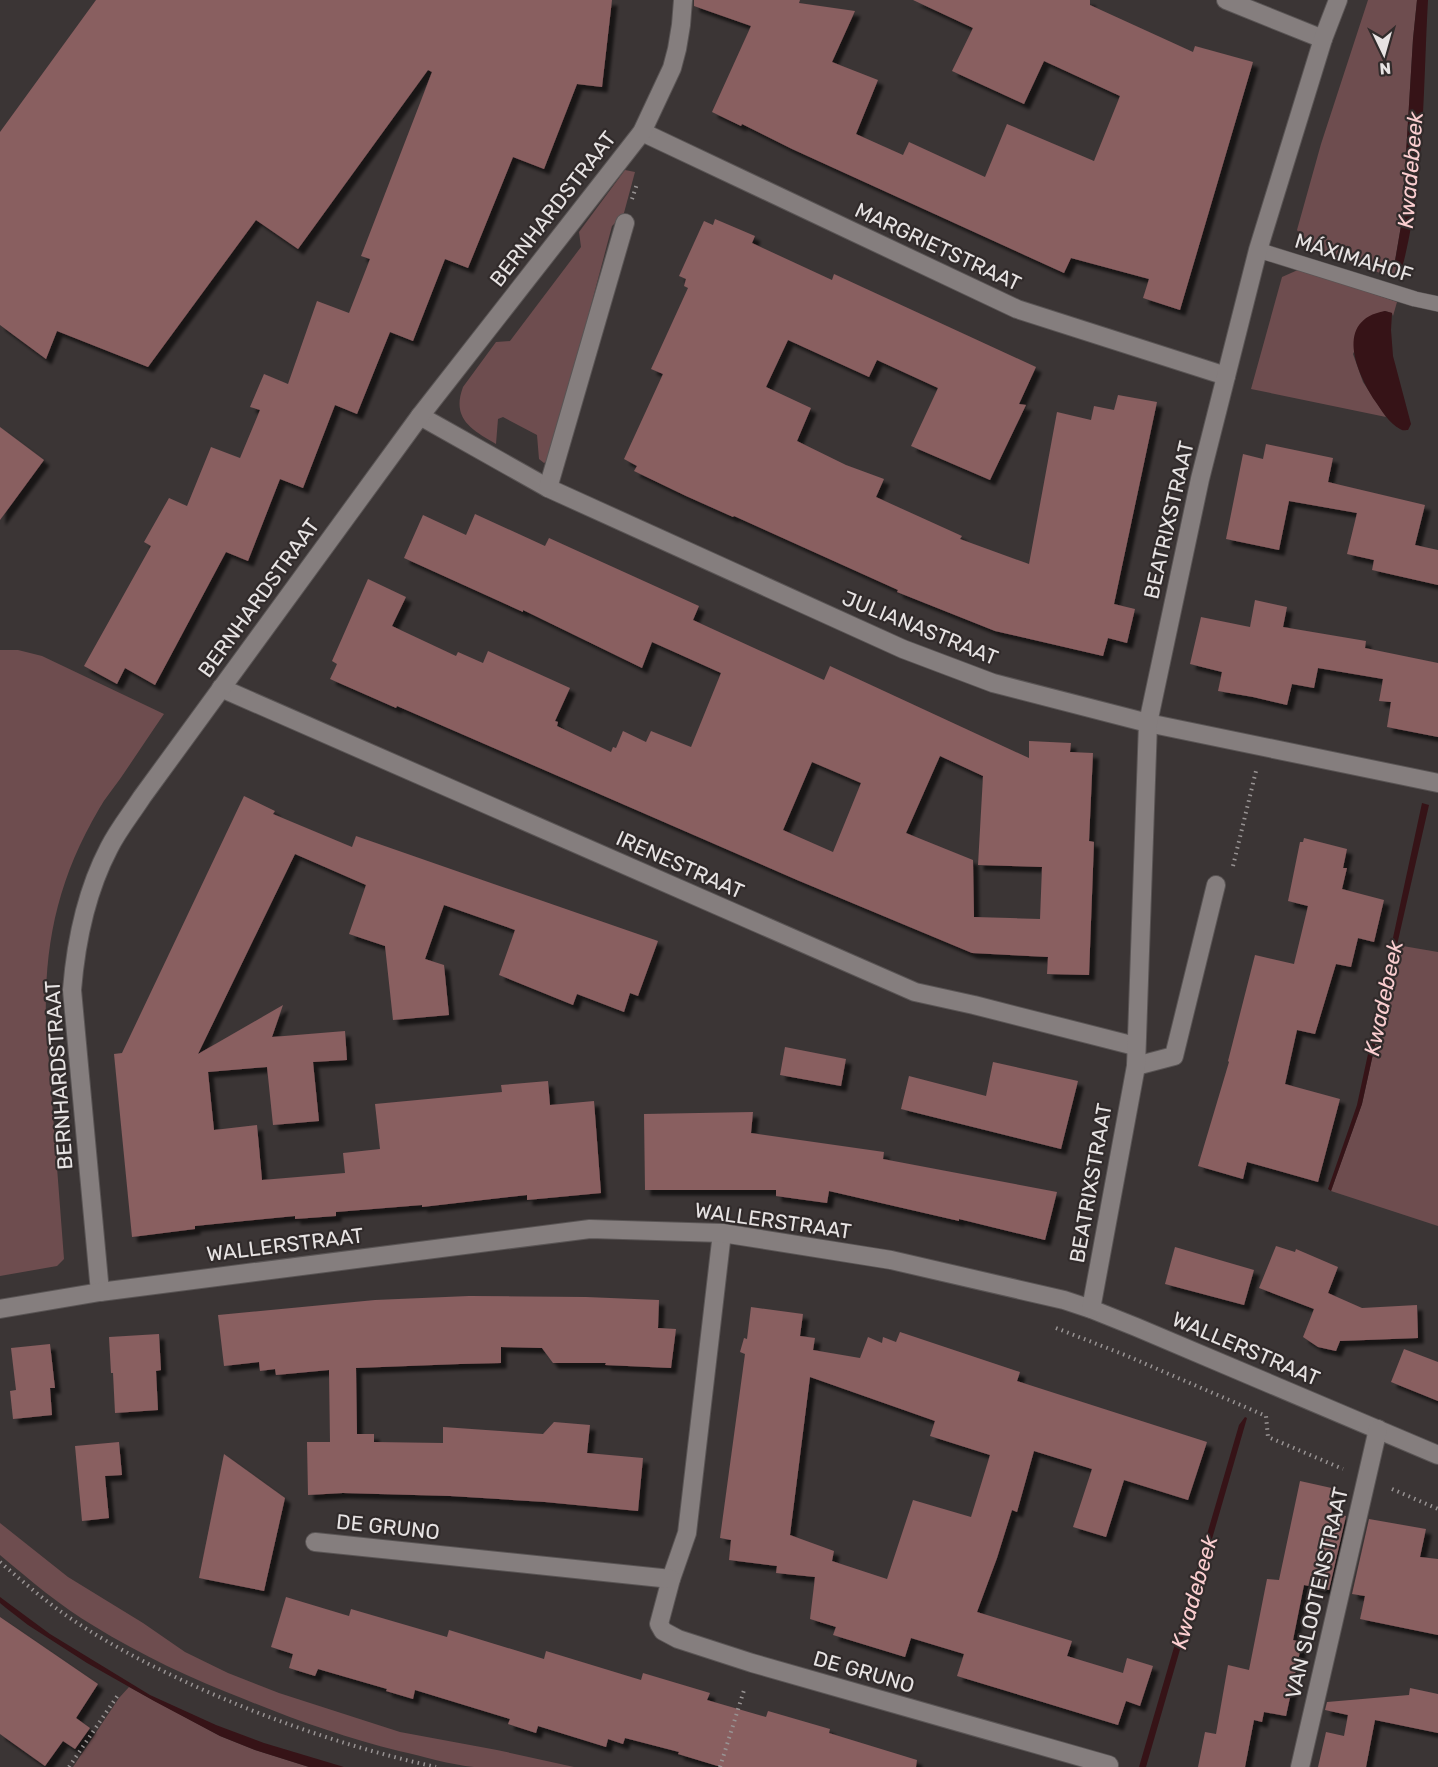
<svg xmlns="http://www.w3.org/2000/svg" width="1438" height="1767" viewBox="0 0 1438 1767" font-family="Rubik,sans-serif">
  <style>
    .green { fill: #6e4d4f }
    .water { fill: #361317 }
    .building { fill: #895e60; fill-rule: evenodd; filter: url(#shadow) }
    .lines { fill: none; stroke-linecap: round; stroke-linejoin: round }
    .lane-casing { stroke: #595454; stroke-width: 16 }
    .street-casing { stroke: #595454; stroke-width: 20 }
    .path { stroke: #989393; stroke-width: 4; stroke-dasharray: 1.5 4.5; stroke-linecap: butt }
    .lane { stroke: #857e7e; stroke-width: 15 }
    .street { stroke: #857e7e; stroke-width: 18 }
    .labels { text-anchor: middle; stroke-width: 4.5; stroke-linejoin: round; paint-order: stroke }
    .street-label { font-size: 21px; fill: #e7e3e3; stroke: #312b2b }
    .water-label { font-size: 22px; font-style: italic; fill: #fbced0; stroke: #312b2b }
  </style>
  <defs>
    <filter id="shadow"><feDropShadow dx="5.5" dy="5.5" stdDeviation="1.5" flood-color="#0009"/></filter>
  </defs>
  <rect width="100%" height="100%" fill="#3b3535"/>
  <!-- green -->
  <g class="green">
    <polygon points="1368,0 1417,0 1413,39 1402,220 1394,266 1398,268 1395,278 1309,249 1297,230 1321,144"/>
    <path d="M625,170L635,172L621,224L615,223L612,226L559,427L548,461L544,463L539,459L537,435L503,417L498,419L496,444C472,430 451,419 463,387L496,342L510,341L581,247L579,232Z"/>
    <polygon points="1300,269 1397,302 1393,316 1392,313 1385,311 1370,317 1353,354 1363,382 1386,417 1251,389 1282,277"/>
    <path d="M0,650H18L42,656L164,714C149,736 135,757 120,779C113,789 105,798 99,809C58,879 44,943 46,1023L64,1259L57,1266L0,1276Z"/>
    <polygon points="1397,945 1438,952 1438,1226 1331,1191 1362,1104"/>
    <path d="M0,1523L68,1577L143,1623L185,1652L228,1673L279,1693L400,1732L497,1750L574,1767C541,1767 507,1767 474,1767C451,1765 422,1756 399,1751C346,1738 295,1720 244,1699C192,1679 141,1655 94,1626C60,1606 30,1580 0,1555Z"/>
    <polygon points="129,1687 220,1736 255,1750 309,1767 73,1767 119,1698"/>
  </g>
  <!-- water -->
  <g class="water">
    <path d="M1417,0H1428C1423,87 1425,183 1402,268L1394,267L1402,220L1413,39Z"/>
    <path d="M1385,311L1392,313L1391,330L1393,356L1411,424L1408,430C1404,430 1403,431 1400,429C1389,423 1382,411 1375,401C1356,372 1334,320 1385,311Z"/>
    <polygon points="1422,803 1429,805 1397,945 1362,1104 1331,1191 1328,1189 1357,1105"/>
    <polygon points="1245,1417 1247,1418 1146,1767 1139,1767 1239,1425"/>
    <polygon points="0,1597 50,1634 150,1695 216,1725 264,1743 344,1767 309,1767 255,1750 220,1736 154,1701 87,1663 28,1625 6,1608 0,1603"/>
  </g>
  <!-- building -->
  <g class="building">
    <polygon points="96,0 612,0 602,87 577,84 544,169 513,157 468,268 445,259 413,341 390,332 357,414 335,405 303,488 280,479 248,561 226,552 155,685 125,668 117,684 84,666 151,546 144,542 169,498 187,506 211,447 240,458 260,410 250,407 264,374 288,384 317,301 349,313 370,259 361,256 432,72 428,70 298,249 256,220 148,367 57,331 46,359 0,325 0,132"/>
    <polygon points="694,0 800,0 799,3 855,11 832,62 878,80 856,134 903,155 909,142 985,177 1007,124 1094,161 1120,96 1044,61 1024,104 952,71 973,28 913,0 1090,0 1090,5 1193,52 1195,46 1253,62 1180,310 1143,298 1149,279 1071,258 1064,273 792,149 742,124 741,126 712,112 751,26 694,6"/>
    <polygon points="715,219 755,236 752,243 832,280 834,274 1036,367 1019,404 1026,405 990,480 911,446 938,388 877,360 869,377 788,340 766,387 811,408 797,441 846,465 884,479 876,497 962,536 960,539 1029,564 1057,412 1091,420 1094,406 1114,410 1118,395 1157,402 1114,604 1135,609 1127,643 1108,638 1103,656 995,631 897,592 898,590 734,516 733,517 686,496 634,471 637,466 624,459 663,374 651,369 688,288 684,286 686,279 679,276 704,221 713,225"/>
    <polygon points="0,427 44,460 0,520"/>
    <polygon points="1266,444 1333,458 1328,482 1425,505 1415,545 1438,550 1438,585 1372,570 1374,560 1347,554 1357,513 1289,501 1279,550 1226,539 1243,454 1263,459"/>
    <path d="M475,514L545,546L549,538L699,606L693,620L824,680L830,666L1029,758V741L1071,743L1070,752L1093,753L1089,841L1094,842L1089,975L1047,974L1048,957L972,953L797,880L397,706L396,708L330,679L337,664L332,661L368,579L406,597L392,626L456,656L458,652L483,663L488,651L570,688L555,721L558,722L557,726L611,752L613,747L616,748L623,731L646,742L651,731L691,747L721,673L652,642L642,668L523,610V612L404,558L423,515L466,535ZM940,756L983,776L978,865L1042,867L1040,919L974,917L973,860L906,833ZM812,762L861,783L833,852L783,830Z"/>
    <polygon points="1255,600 1287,607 1283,627 1366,641 1365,648 1438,663 1438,737 1387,727 1391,702 1379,701 1383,679 1318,668 1314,688 1292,684 1287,705 1253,697 1218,691 1222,672 1190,664 1201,617 1250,627"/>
    <polygon points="244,796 275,811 273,814 352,847 356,836 658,941 638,996 630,993 624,1012 577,994 573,1005 499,975 515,930 444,905 425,959 444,965 449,1015 393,1020 385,946 349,934 366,885 295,854 198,1054 283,1005 272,1037 345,1031 347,1060 313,1062 319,1121 273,1125 267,1067 208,1072 214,1130 257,1125 262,1180 345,1173 343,1153 380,1149 375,1104 502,1092 501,1085 548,1081 550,1105 594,1101 601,1193 527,1200 527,1195 422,1207 422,1205 336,1212 336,1216 295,1219 295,1216 244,1221 195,1226 195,1229 132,1237 114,1054 122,1053"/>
    <polygon points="1304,838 1347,849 1343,868 1347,868 1342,889 1384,900 1374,942 1358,938 1351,967 1336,964 1315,1034 1297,1030 1285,1084 1340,1099 1318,1182 1247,1162 1243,1179 1198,1166 1229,1062 1228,1061 1255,955 1294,964 1308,906 1288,901 1300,842 1303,842"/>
    <polygon points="785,1047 846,1059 841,1086 780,1075"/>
    <polygon points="993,1062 1078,1081 1061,1149 901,1109 909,1076 986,1096"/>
    <polygon points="753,1112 751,1133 884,1152 883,1159 1057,1192 1045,1240 959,1219 959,1221 829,1191 827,1203 776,1196 776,1190 645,1190 644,1114"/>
    <polygon points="1276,1246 1295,1252 1296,1249 1338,1267 1328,1293 1362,1308 1417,1305 1418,1338 1340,1341 1336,1351 1318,1347 1303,1337 1314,1309 1259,1288"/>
    <polygon points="1175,1247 1254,1270 1244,1305 1165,1284"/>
    <polygon points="469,1296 586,1297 659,1300 658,1328 676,1329 671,1368 605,1365 606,1363 553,1363 542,1348 501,1347 501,1363 460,1364 356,1368 357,1434 374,1434 374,1442 443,1443 443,1427 543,1434 554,1422 590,1425 587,1453 643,1458 638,1511 545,1502 450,1496 343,1493 308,1495 307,1442 330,1442 329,1370 276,1375 275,1369 260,1371 259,1362 224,1366 218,1315 375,1300"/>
    <path d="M751,1307L803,1314L800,1336L815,1338L813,1350L860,1358L868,1337L882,1343L883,1337L896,1342L900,1332L1020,1372L1017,1381L1207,1442L1188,1500L1124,1480L1106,1537L1073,1527L1092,1469L1034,1451L1017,1512L1012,1510L997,1558L977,1612L1072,1641L1067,1656L1123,1673L1127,1658L1153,1666L1140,1706L1126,1701L1118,1725L957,1676L964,1654L911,1638L905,1657L833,1635L836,1627L810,1619L815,1577L776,1573L777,1566L729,1560L731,1540L720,1538L745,1354L740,1352L744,1338L747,1339ZM810,1377L935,1421L930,1436L990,1455L971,1517L913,1500L887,1579L832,1561L834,1551L790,1535Z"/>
    <polygon points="159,1334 161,1370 156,1371 158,1410 115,1413 113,1373 111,1373 109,1337"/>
    <polygon points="50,1344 55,1388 50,1388 52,1415 13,1419 10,1391 16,1390 11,1348"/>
    <polygon points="1404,1349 1438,1362 1438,1401 1391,1382"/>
    <polygon points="119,1442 122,1475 105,1476 109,1518 82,1521 75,1446"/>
    <polygon points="224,1454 285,1498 264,1591 199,1578"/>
    <polygon points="1300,1481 1336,1489 1331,1513 1346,1516 1329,1590 1304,1585 1293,1640 1302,1642 1286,1716 1264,1712 1262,1722 1254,1720 1245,1767 1198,1767 1205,1732 1216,1734 1228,1665 1249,1670 1267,1579 1279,1580"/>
    <polygon points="1369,1519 1426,1529 1420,1557 1438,1559 1438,1635 1360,1619 1365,1596 1352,1594"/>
    <polygon points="286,1597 349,1616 351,1609 447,1637 449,1630 544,1659 546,1651 641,1680 643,1673 710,1693 707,1700 766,1717 768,1711 830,1729 829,1733 917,1760 916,1767 721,1767 678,1754 679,1752 625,1738 623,1744 608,1739 606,1747 538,1726 536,1733 508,1724 510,1719 415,1690 413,1699 386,1691 387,1689 318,1669 315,1676 289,1668 293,1654 271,1647"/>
    <polygon points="0,1617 98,1684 76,1718 90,1728 75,1749 63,1741 45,1766 0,1734"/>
    <polygon points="1410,1688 1438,1694 1438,1733 1375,1720 1366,1767 1318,1767 1326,1732 1344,1736 1348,1715 1325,1710 1327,1702 1409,1695"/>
  </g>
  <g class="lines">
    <defs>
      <polyline id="lane" points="1258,250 1415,299 1438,304"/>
      <g id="street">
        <polyline points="1226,0 1323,39"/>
        <polyline points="642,132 1017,309 1226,376"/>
        <polyline points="420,416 548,488 903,649 993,683 1148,723 1438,783"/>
        <polyline points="548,488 625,223"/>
        <polyline points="221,688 915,992 974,1005 1135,1046"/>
        <polyline points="1136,1066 1174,1056 1216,885"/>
        <polyline points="722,1233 687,1533 671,1579 659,1624 663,1631 678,1639 752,1663 1109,1765"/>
        <path d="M100,1292L72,990C76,941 86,892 109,848C118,830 131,814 142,797L420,416L642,132L672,68L677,49L681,25L683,0"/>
        <polyline points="0,1309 100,1292 590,1229 722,1233 891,1260 1064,1300 1091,1309 1136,1327 1438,1455"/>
        <polyline points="1091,1309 1136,1066 1148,723 1200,479 1258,250 1323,39 1338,0"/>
        <polyline points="315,1542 671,1579"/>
        <polyline points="1300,1767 1378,1429"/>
      </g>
    </defs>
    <!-- lane casing -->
    <use href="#lane" class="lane-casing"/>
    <!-- street casing -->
    <use href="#street" class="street-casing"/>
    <!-- path -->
    <g class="path">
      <polyline points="632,199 637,184"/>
      <polyline points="1233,866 1256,771"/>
      <polyline points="1056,1328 1125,1355 1266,1416 1268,1437 1343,1469"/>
      <polyline points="1392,1489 1438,1509"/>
      <path d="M0,1562C22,1581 44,1600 67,1616C109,1645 153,1667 199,1688C275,1722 354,1749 436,1767"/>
      <polyline points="69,1767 118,1695"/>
      <polyline points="720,1767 745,1687"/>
    </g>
    <!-- lane -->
    <use href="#lane" class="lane"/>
    <!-- street -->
    <use href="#street" class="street"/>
  </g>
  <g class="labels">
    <!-- street labels -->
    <g class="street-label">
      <text transform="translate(553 209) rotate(-52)" y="7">BERNHARDSTRAAT</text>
      <text transform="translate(938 247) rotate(25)" y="7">MARGRIETSTRAAT</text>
      <text transform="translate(1354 258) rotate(17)" y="7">MÁXIMAHOF</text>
      <text transform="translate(1169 520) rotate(-77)" y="7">BEATRIXSTRAAT</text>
      <text transform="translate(259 598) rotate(-54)" y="7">BERNHARDSTRAAT</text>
      <text transform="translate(920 628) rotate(22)" y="7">JULIANASTRAAT</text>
      <text transform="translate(680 865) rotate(24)" y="7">IRENESTRAAT</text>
      <text transform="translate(59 1075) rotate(-94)" y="7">BERNHARDSTRAAT</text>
      <text transform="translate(1091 1183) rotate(-80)" y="7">BEATRIXSTRAAT</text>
      <text transform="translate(773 1221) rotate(8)" y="7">WALLERSTRAAT</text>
      <text transform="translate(285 1245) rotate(-7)" y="7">WALLERSTRAAT</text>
      <text transform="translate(1246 1349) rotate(23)" y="7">WALLERSTRAAT</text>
      <text transform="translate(388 1527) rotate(6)" y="7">DE GRUNO</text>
      <text transform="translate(1317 1593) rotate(-77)" y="7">VAN SLOOTENSTRAAT</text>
      <text transform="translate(864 1672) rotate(16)" y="7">DE GRUNO</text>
    </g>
    <!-- water labels -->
    <g class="water-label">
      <text transform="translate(1410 170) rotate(-85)" y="8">Kwadebeek</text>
      <text transform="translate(1383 998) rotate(-78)" y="8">Kwadebeek</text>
      <text transform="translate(1194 1592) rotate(-74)" y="8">Kwadebeek</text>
    </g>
  </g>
  <!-- north arrow -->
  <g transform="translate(1384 54) rotate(175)" stroke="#312b2b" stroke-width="4.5" paint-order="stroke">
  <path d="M0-4.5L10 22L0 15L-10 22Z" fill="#e7e3e3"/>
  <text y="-9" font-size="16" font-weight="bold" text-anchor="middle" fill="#e7e3e3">N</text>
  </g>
</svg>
